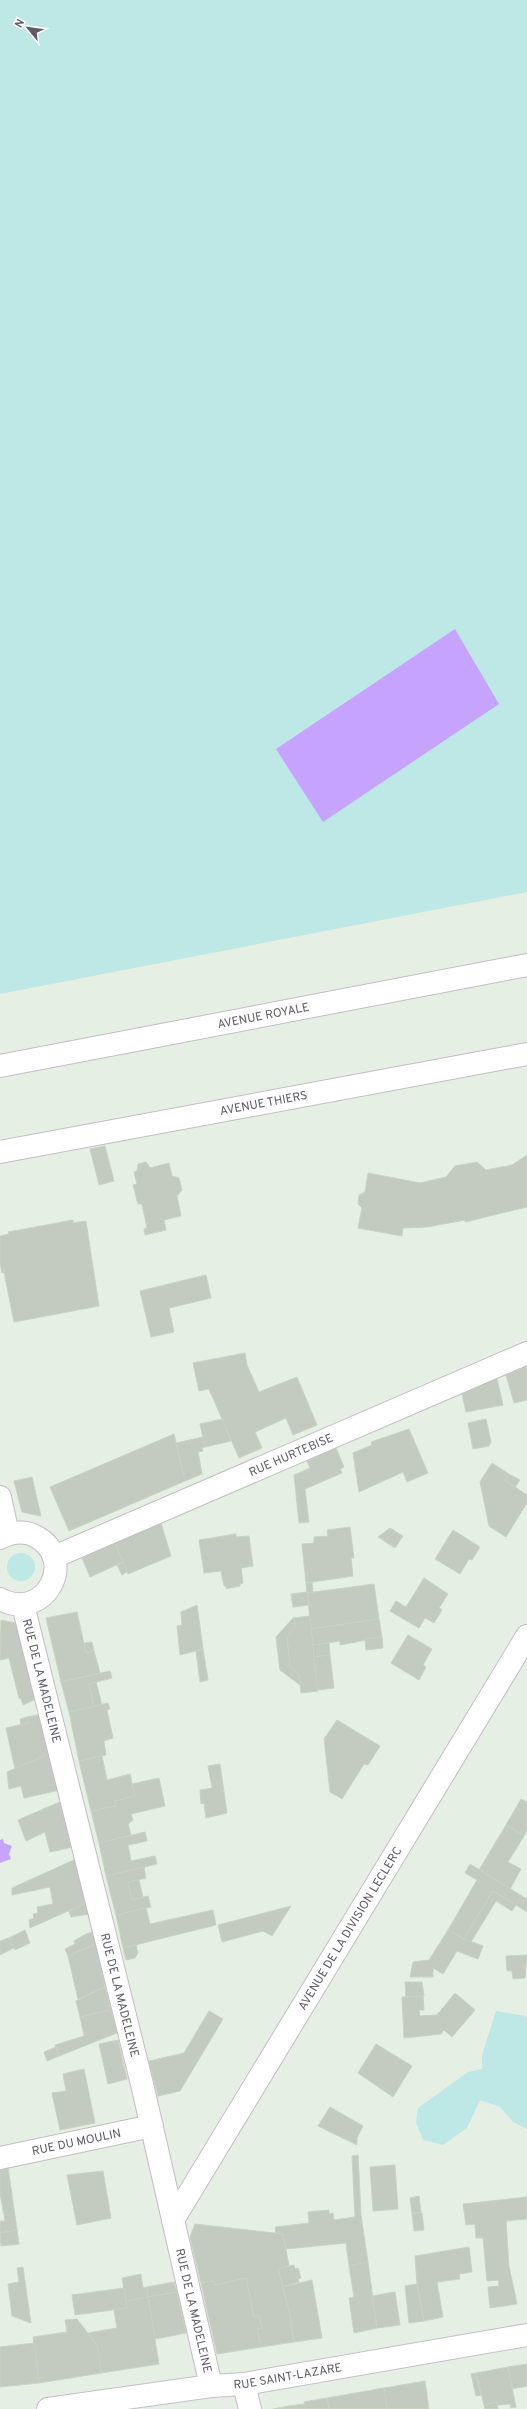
<svg xmlns="http://www.w3.org/2000/svg" width="527" height="2409" viewBox="0 0 527 2409" font-family="Overpass,sans-serif">
  <style>
    .green { fill: #bee8e5 }
    .water { fill: #c5a3ff }
    .building { fill: #c3cac0; stroke: #c8d4c1 }
    .lines { fill: none; stroke-linecap: round; stroke-linejoin: round }
    .street-casing { stroke: #c2bdc5; stroke-width: 24 }
    .secondary-casing { stroke: #c5bfc9; stroke-width: 24 }
    .street { stroke: #fff; stroke-width: 22 }
    .secondary { stroke: #fff; stroke-width: 22 }
    .labels { text-anchor: middle; stroke-width: 3; stroke-linejoin: round; paint-order: stroke }
    .street-label { font-size: 12px; fill: #605b65; stroke: #fff }
  </style>
  <rect width="100%" height="100%" fill="#e6efe3"/>
  <!-- green -->
  <g class="green">
    <polygon points="0,0 527,0 527,892 0,994"/>
    <circle cx="21" cy="1567" r="14"/>
    <polygon points="496,2011 526,2016 527,2019 527,2129 513,2122 500,2107 480,2100 467,2128 443,2145 423,2140 416,2122 418,2108 468,2072 482,2069 482,2055"/>
  </g>
  <!-- water -->
  <g class="water">
    <polygon points="455,629 499,704 323,822 276,749"/>
    <polygon points="3,1839 4,1843 12,1846 9,1854 11,1859 0,1863 0,1840"/>
  </g>
  <!-- building -->
  <g class="building">
    <polygon points="105,1146 114,1181 99,1185 90,1149"/>
    <polygon points="527,1155 527,1207 465,1222 465,1220 427,1227 403,1228 402,1236 358,1228 362,1208 358,1204 359,1195 365,1192 368,1173 420,1183 446,1177 455,1166 477,1162 486,1170 512,1165"/>
    <polygon points="146,1162 150,1168 169,1163 172,1176 179,1178 182,1190 177,1196 181,1216 164,1220 166,1230 145,1235 144,1229 147,1228 142,1204 138,1204 133,1185 137,1184 134,1172 137,1171 138,1164"/>
    <polygon points="73,1220 73,1223 86,1221 99,1306 14,1322 4,1272 2,1273 0,1263 0,1236 9,1234 8,1232"/>
    <polygon points="206,1275 211,1298 169,1308 174,1332 151,1337 140,1291"/>
    <polygon points="245,1353 247,1365 259,1392 297,1377 317,1425 293,1435 286,1418 255,1432 262,1448 239,1458 209,1389 199,1391 193,1363"/>
    <polygon points="527,1366 527,1400 514,1403 506,1375"/>
    <polygon points="497,1379 503,1405 466,1412 462,1394"/>
    <polygon points="222,1419 231,1441 205,1447 200,1424"/>
    <polygon points="486,1419 491,1442 489,1446 473,1449 468,1423"/>
    <polygon points="409,1429 428,1473 407,1482 403,1472 359,1492 353,1453 372,1445 371,1442"/>
    <polygon points="174,1434 185,1481 69,1531 50,1487"/>
    <polygon points="203,1437 205,1447 202,1448 203,1451 198,1452 202,1474 185,1481 176,1443"/>
    <polygon points="336,1448 344,1467 340,1469 342,1473 305,1489 309,1522 299,1523 294,1475 310,1468 307,1461"/>
    <polygon points="492,1463 509,1474 505,1480 527,1495 527,1503 506,1537 489,1526 480,1482"/>
    <polygon points="509,1474 520,1480 515,1487 505,1480"/>
    <polygon points="32,1477 41,1516 22,1512 14,1481"/>
    <polygon points="161,1523 171,1556 128,1574 115,1543"/>
    <polygon points="350,1527 354,1558 351,1558 353,1576 306,1583 302,1544 314,1543 314,1537 328,1536 327,1530"/>
    <polygon points="390,1528 403,1536 395,1548 378,1537"/>
    <polygon points="453,1530 480,1547 472,1560 469,1559 460,1574 435,1559"/>
    <polygon points="236,1534 236,1537 249,1536 253,1566 241,1568 243,1583 240,1584 240,1586 226,1589 226,1586 224,1586 221,1571 204,1573 199,1540"/>
    <polygon points="115,1543 123,1562 90,1577 82,1558"/>
    <polygon points="123,1562 127,1572 122,1575 117,1565"/>
    <polygon points="424,1578 448,1594 439,1608 442,1610 434,1623 425,1618 419,1628 390,1611 396,1601 406,1607"/>
    <polygon points="312,1582 313,1592 307,1593 306,1583"/>
    <polygon points="374,1584 379,1619 311,1629 307,1593"/>
    <polygon points="307,1592 309,1605 293,1607 291,1594"/>
    <polygon points="197,1605 203,1649 180,1655 177,1626 182,1625 181,1612"/>
    <polygon points="77,1612 86,1653 94,1651 100,1673 61,1682 46,1618"/>
    <polygon points="310,1616 318,1691 301,1693 299,1675 290,1667 287,1637 295,1627 294,1618"/>
    <polygon points="294,1617 295,1627 287,1637 290,1667 299,1675 300,1685 280,1670 276,1637"/>
    <polygon points="379,1619 382,1637 340,1645 340,1641 313,1645 311,1629"/>
    <polygon points="1,1620 21,1624 38,1698 23,1705 21,1699 19,1698 9,1658 0,1660"/>
    <polygon points="408,1635 432,1649 423,1665 426,1667 419,1680 391,1663"/>
    <polygon points="382,1637 383,1648 366,1650 365,1639"/>
    <polygon points="92,1642 94,1651 86,1653 84,1643"/>
    <polygon points="329,1643 330,1655 314,1657 313,1645"/>
    <polygon points="203,1649 208,1680 200,1682 196,1651"/>
    <polygon points="330,1655 334,1688 318,1690 314,1657"/>
    <polygon points="110,1671 112,1678 89,1684 94,1707 69,1712 61,1682"/>
    <polygon points="96,1682 102,1705 94,1707 89,1684"/>
    <polygon points="108,1703 110,1709 107,1710 113,1738 104,1741 106,1755 79,1761 69,1712"/>
    <polygon points="42,1714 51,1753 15,1769 6,1728 28,1723 27,1717"/>
    <polygon points="27,1717 28,1723 21,1725 20,1719"/>
    <polygon points="337,1720 380,1746 368,1765 364,1764 342,1799 330,1792 324,1739"/>
    <polygon points="51,1753 60,1790 24,1798 21,1786 9,1789 7,1772"/>
    <polygon points="102,1756 107,1780 130,1774 135,1796 115,1801 116,1806 91,1811 79,1761"/>
    <polygon points="220,1764 227,1813 206,1818 204,1803 201,1804 200,1790 212,1788 208,1766"/>
    <polygon points="159,1778 165,1806 131,1814 133,1820 128,1824 131,1835 99,1843 91,1811 116,1806 115,1801 135,1796 132,1784"/>
    <polygon points="521,1799 527,1802 527,1830 524,1836 506,1825"/>
    <polygon points="62,1801 73,1847 50,1852 45,1832 26,1841 18,1820"/>
    <polygon points="506,1825 524,1836 508,1862 521,1869 510,1889 479,1870"/>
    <polygon points="145,1832 147,1841 128,1845 131,1861 155,1856 157,1864 106,1876 99,1843"/>
    <polygon points="76,1859 86,1903 30,1928 29,1920 34,1918 33,1914 38,1913 37,1907 53,1904 50,1887 12,1895 12,1888"/>
    <polygon points="470,1864 522,1896 516,1905 493,1891 464,1939 448,1930 477,1880 465,1873"/>
    <polygon points="144,1867 146,1878 128,1882 132,1900 148,1896 151,1907 116,1915 106,1876"/>
    <polygon points="139,1880 143,1897 132,1900 128,1882"/>
    <polygon points="493,1891 516,1905 512,1911 496,1901 471,1942 464,1939"/>
    <polygon points="522,1896 527,1899 527,1912 516,1905"/>
    <polygon points="86,1903 89,1914 71,1917 69,1911"/>
    <polygon points="291,1906 272,1936 263,1931 222,1942 218,1925"/>
    <polygon points="146,1908 150,1924 213,1910 216,1925 123,1948 116,1915"/>
    <polygon points="25,1930 30,1943 15,1950 9,1938"/>
    <polygon points="448,1930 464,1939 483,1946 478,1959 457,1951 443,1974 433,1968 433,1977 410,1977 413,1962 429,1960"/>
    <polygon points="93,1932 96,1944 68,1956 65,1949 75,1944 74,1941 86,1934"/>
    <polygon points="9,1938 14,1948 0,1955 0,1941"/>
    <polygon points="96,1944 105,1987 78,1999 68,1956"/>
    <polygon points="136,1945 138,1953 135,1958 126,1960 123,1948"/>
    <polygon points="527,1955 525,1978 513,1979 512,1971 507,1971 506,1956"/>
    <polygon points="405,1982 422,1982 424,1996 406,1997"/>
    <polygon points="105,1987 111,2010 80,2017 76,2001"/>
    <polygon points="455,1993 475,2010 452,2037 444,2030 441,2034 404,2038 402,1997 423,1996 424,2010 419,2010 420,2016 437,2015"/>
    <polygon points="111,2010 117,2033 59,2056 55,2045 84,2036 80,2017"/>
    <polygon points="209,2011 223,2019 180,2091 158,2096 149,2061 184,2053"/>
    <polygon points="118,2040 127,2079 108,2084 99,2044"/>
    <polygon points="376,2044 412,2066 393,2097 358,2073"/>
    <polygon points="56,2047 59,2056 47,2061 44,2052"/>
    <polygon points="84,2069 95,2123 60,2130 52,2093 66,2091 63,2074"/>
    <polygon points="330,2107 363,2126 357,2138 357,2145 318,2126"/>
    <polygon points="358,2155 361,2215 368,2262 349,2266 346,2243 286,2249 283,2234 276,2233 275,2227 309,2223 308,2212 329,2210 329,2214 333,2213 334,2220 355,2217 352,2156"/>
    <polygon points="395,2165 398,2209 373,2211 370,2167"/>
    <polygon points="8,2167 17,2230 0,2233 0,2221 5,2221 0,2193 0,2169"/>
    <polygon points="103,2171 111,2218 77,2225 67,2175"/>
    <polygon points="419,2196 421,2213 412,2213 410,2198"/>
    <polygon points="527,2197 527,2219 506,2221 509,2266 517,2304 490,2308 488,2287 499,2286 498,2280 487,2281 483,2238 476,2238 475,2224 466,2225 463,2204"/>
    <polygon points="412,2213 422,2213 424,2230 414,2231"/>
    <polygon points="195,2224 283,2234 289,2266 278,2269 289,2310 294,2342 261,2347 257,2329 262,2328 259,2316 254,2317 246,2278 215,2285 213,2281 201,2283 190,2237"/>
    <polygon points="17,2230 19,2244 1,2246 0,2233"/>
    <polygon points="469,2247 472,2272 459,2274 460,2279 437,2282 443,2317 424,2321 417,2283 415,2256"/>
    <polygon points="368,2262 377,2328 354,2333 349,2298 354,2297 349,2266"/>
    <polygon points="294,2265 295,2269 298,2268 301,2278 298,2279 299,2282 283,2287 278,2269"/>
    <polygon points="23,2267 31,2323 12,2316 8,2284 19,2282 17,2268"/>
    <polygon points="141,2274 143,2288 147,2287 148,2297 126,2301 122,2278"/>
    <polygon points="246,2278 254,2317 259,2316 262,2328 257,2329 261,2347 217,2354 201,2283 213,2281 215,2285"/>
    <polygon points="312,2280 322,2338 294,2342 289,2310 283,2287"/>
    <polygon points="174,2282 177,2292 148,2297 147,2287"/>
    <polygon points="417,2284 424,2321 409,2323 405,2286"/>
    <polygon points="124,2288 127,2308 75,2315 72,2295"/>
    <polygon points="177,2292 186,2333 155,2339 148,2297"/>
    <polygon points="395,2292 400,2325 377,2328 372,2296"/>
    <polygon points="148,2297 159,2364 101,2373 97,2345 88,2333 117,2328 114,2310 127,2308 126,2301"/>
    <polygon points="77,2319 97,2345 101,2373 39,2383 33,2337 67,2332 65,2320"/>
    <polygon points="34,2343 39,2383 0,2387 0,2347"/>
    <polygon points="527,2364 527,2386 512,2389 508,2367"/>
    <polygon points="508,2367 516,2407 511,2408 510,2404 498,2405 497,2402 484,2405 476,2373"/>
    <polygon points="476,2373 481,2395 476,2396 471,2374"/>
    <polygon points="425,2381 429,2409 387,2409 384,2388"/>
    <polygon points="384,2388 387,2409 329,2409 327,2398"/>
    <polygon points="327,2398 329,2409 306,2409 304,2402"/>
    <polygon points="497,2402 498,2409 485,2409 484,2405"/>
    <polygon points="305,2404 306,2409 273,2409 289,2406"/>
  </g>
  <g class="lines">
    <defs>
      <g id="street">
        <path id="s1" d="M0,1066L527,965"/>
        <path id="s2" d="M0,1152L527,1054"/>
        <polyline points="0,1497 8,1534"/>
        <path d="M0,1538C12,1532 23,1530 35,1536C79,1559 45,1623 0,1599"/>
        <path id="s3" d="M54,1557L527,1353"/>
        <path id="s4" d="M23,1605L142,2084L211,2386"/>
        <path id="s5" d="M0,2158L152,2126"/>
        <path id="s6" d="M173,2220L527,1636"/>
        <polyline points="244,2384 250,2409"/>
      </g>
      <g id="secondary">
        <path id="s7" d="M48,2409L211,2386L244,2384L527,2335"/>
      </g>
    </defs>
    <!-- street casing -->
    <use href="#street" class="street-casing"/>
    <!-- secondary casing -->
    <use href="#secondary" class="secondary-casing"/>
    <!-- street -->
    <use href="#street" class="street"/>
    <!-- secondary -->
    <use href="#secondary" class="secondary"/>
  </g>
  <g class="labels">
    <!-- street labels -->
    <g class="street-label">
      <text dy="4" stroke="none"><textPath href="#s1" startOffset="268">AVENUE ROYALE</textPath></text>
      <text dy="4" stroke="none"><textPath href="#s2" startOffset="268">AVENUE THIERS</textPath></text>
      <text dy="4" stroke="none"><textPath href="#s3" startOffset="258">RUE HURTEBISE</textPath></text>
      <text dy="4" stroke="none"><textPath href="#s4" startOffset="78">RUE DE LA MADELEINE</textPath></text>
      <text dy="4" stroke="none"><textPath href="#s6" startOffset="341">AVENUE DE LA DIVISION LECLERC</textPath></text>
      <text dy="4" stroke="none"><textPath href="#s4" startOffset="402">RUE DE LA MADELEINE</textPath></text>
      <text dy="4" stroke="none"><textPath href="#s5" startOffset="78">RUE DU MOULIN</textPath></text>
      <text dy="4" stroke="none"><textPath href="#s4" startOffset="726">RUE DE LA MADELEINE</textPath></text>
      <text dy="4" stroke="none"><textPath href="#s7" startOffset="242">RUE SAINT-LAZARE</textPath></text>
    </g>
  </g>
  <!-- north arrow -->
  <g transform="translate(28 28) rotate(299)" stroke="#ffffff" stroke-width="3" paint-order="stroke">
  <path d="M0-3L7 15L0 10L-7 15Z" fill="#605b65"/>
  <text y="-6" font-size="11" font-weight="bold" text-anchor="middle" fill="#605b65">N</text>
  </g>
</svg>
